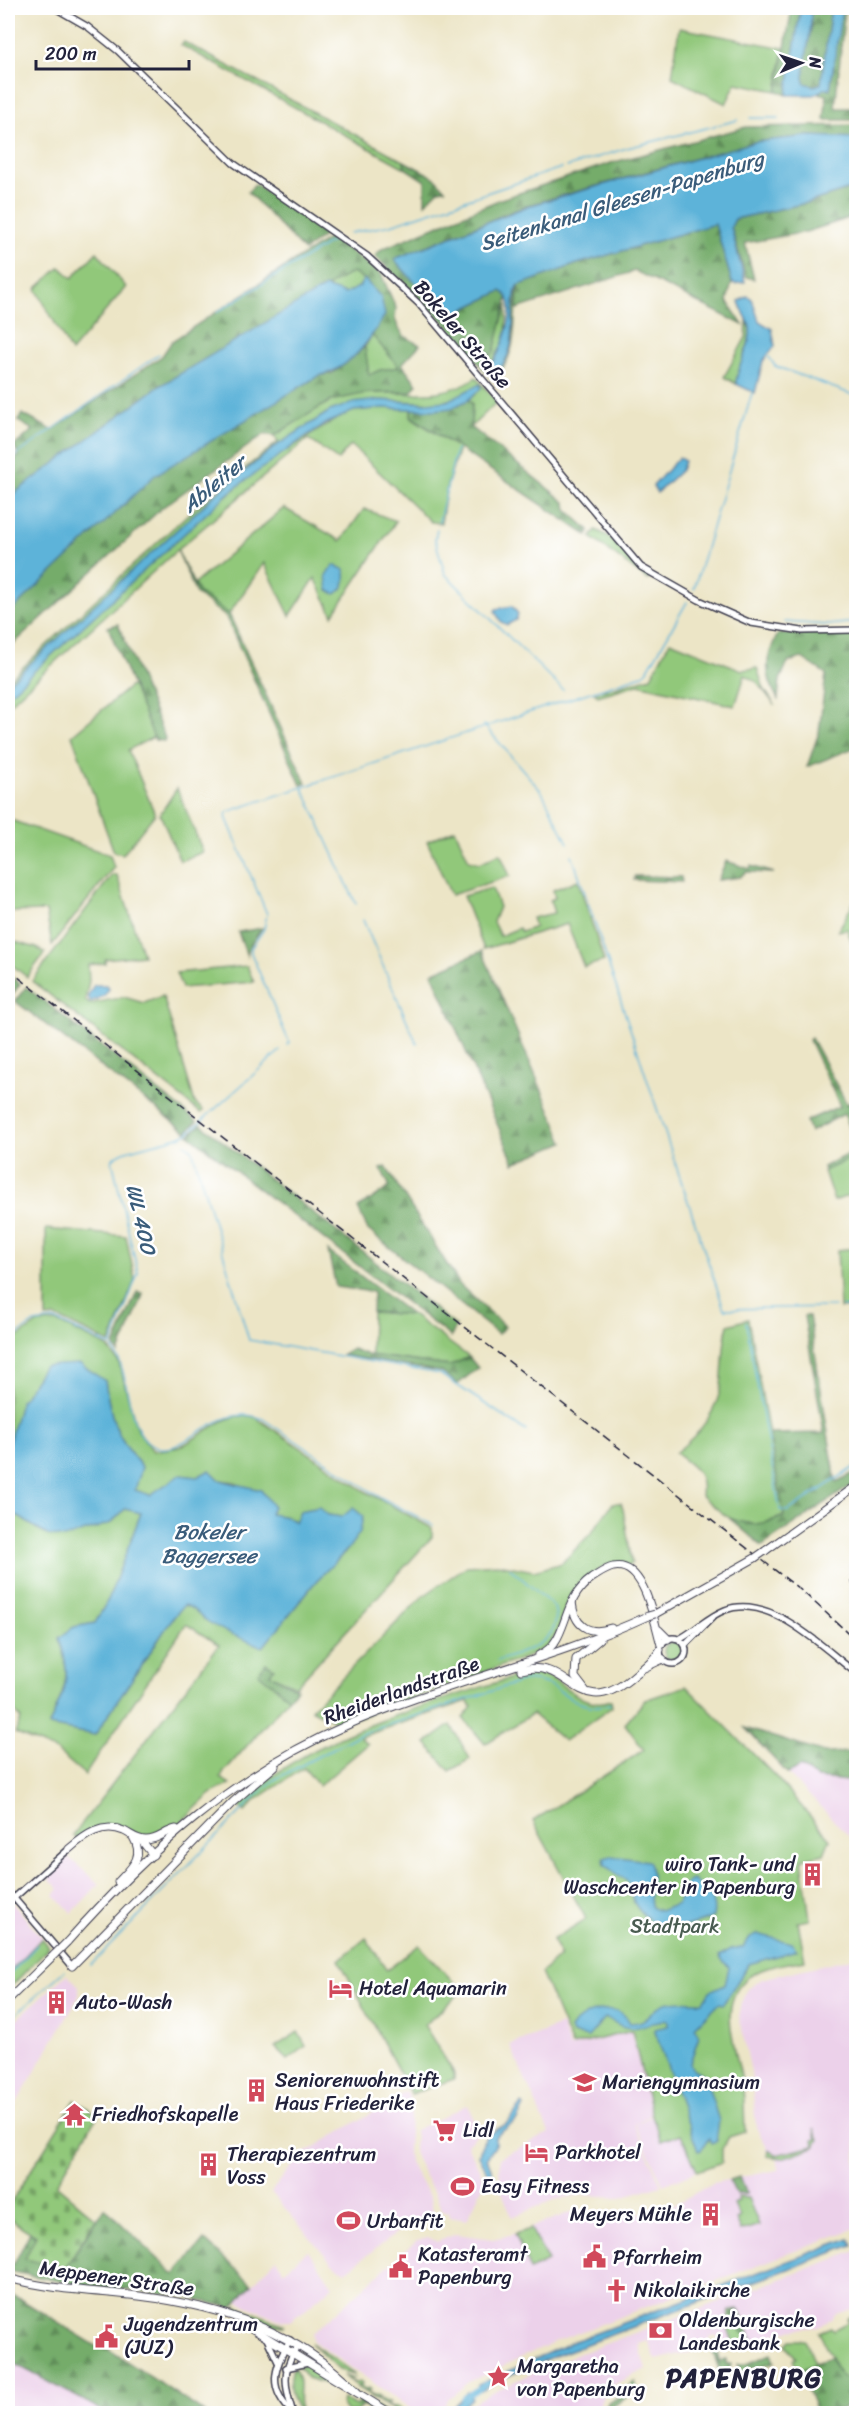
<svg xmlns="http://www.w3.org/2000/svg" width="864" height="2421" viewBox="0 0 864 2421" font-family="Sriracha,sans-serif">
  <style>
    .built { fill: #ecd1ea }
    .industrial { fill: url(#industrial-grid) }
    .green { fill: #91c87a; stroke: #5a755a; stroke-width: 1.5 }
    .forest { fill: url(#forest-firs); stroke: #4b6752; stroke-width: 1.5 }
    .cemetery { fill: url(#cemetery-stones); stroke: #5a755a; stroke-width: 1.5 }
    .water { fill: #5db3d9; stroke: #406a8a; stroke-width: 1.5 }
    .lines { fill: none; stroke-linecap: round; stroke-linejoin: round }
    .stream { stroke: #5db3d9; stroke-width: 1.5 }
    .canal { stroke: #5db3d9; stroke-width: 5 }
    .minor-casing { stroke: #403f50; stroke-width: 8 }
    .major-casing { stroke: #403f50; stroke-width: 9 }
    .minor { stroke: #fff; stroke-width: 5 }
    .major { stroke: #fff; stroke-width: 7 }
    .rail { stroke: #22223b; stroke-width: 1.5; stroke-dasharray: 9 4.5; stroke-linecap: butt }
    .major-bridge-casing { stroke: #403f50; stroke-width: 9; stroke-linecap: butt }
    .major-bridge { stroke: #fff; stroke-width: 7 }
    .labels { text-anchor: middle; stroke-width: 5; stroke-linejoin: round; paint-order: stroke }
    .street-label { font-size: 20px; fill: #22223b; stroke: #fff }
    .poi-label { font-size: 20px; fill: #22223b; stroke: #fff; text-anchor: start }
    .park-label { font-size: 20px; fill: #495c51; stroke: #fff }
    .water-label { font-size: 21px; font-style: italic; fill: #3a5c7a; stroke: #fff }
    .district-label { font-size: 26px; font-weight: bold; letter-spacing: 1.5px; fill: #22223b; stroke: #fff }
  </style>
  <defs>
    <pattern id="industrial-grid" width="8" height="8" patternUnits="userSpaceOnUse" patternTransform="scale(1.5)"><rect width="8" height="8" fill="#cbbfd5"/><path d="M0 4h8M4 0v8" fill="none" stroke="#aea4b8"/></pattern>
    <pattern id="forest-firs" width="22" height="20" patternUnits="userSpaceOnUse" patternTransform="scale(1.5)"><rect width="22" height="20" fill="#74ac6a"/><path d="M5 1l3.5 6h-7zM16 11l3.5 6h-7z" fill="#5f8c58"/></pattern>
    <pattern id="cemetery-stones" width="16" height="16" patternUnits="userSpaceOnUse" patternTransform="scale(1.5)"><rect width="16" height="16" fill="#91c87a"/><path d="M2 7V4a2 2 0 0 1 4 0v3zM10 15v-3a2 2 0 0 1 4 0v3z" fill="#76a265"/></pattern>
  </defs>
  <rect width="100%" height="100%" fill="#fff"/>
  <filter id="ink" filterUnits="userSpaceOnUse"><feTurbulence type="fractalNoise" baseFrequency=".0167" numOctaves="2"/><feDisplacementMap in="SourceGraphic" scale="12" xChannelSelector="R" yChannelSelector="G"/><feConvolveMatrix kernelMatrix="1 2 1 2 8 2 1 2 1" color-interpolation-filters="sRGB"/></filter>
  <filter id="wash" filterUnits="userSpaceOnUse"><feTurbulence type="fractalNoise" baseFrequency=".008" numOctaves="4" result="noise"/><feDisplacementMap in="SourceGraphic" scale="24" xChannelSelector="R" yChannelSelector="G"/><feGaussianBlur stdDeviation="1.35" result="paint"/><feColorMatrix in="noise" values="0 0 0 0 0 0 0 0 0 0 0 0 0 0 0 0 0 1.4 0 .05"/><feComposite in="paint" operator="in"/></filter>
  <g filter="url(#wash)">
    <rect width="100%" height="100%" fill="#ece5c6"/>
    <!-- built -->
    <g class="built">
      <polygon points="800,1767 817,1778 856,1783 856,1843 788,1774"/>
      <polygon points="68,1857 99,1884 72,1913 54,1895 59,1889 47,1876"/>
      <polygon points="8,1897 42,1938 8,1974"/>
      <polygon points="856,1957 856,2228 556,2341 469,2382 448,2399 440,2413 417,2413 313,2341 312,2334 318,2328 417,2240 428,2237 437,2242 456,2234 493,2239 518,2233 566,2214 581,2212 653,2213 663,2211 713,2183 778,2170 778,2159 767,2156 766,2146 756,2127 751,2072 739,2017 743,1998 748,1989 761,1979"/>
      <polygon points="67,1974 79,1986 79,1996 8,2118 8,2027"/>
      <polygon points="561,2025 570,2048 631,2032 651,2115 634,2124 661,2185 621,2197 580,2195 554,2200 512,2217 500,2187 499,2158 549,2133 510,2045"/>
      <polygon points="406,2092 411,2101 408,2150 409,2162 430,2198 434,2215 396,2233 346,2271 332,2263 271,2192 300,2156"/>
      <polygon points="467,2105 480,2132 467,2144 485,2181 467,2220 450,2217 449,2212 443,2211 415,2157 414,2149 415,2130"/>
      <polygon points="652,2116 661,2140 681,2134 697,2171 663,2185 635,2124"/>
      <polygon points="308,2250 333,2286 303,2311 290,2321 282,2321 237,2301 276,2259 284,2271"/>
      <polygon points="856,2251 856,2308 836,2314 832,2320 816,2327 788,2330 741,2346 722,2345 716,2335 710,2337 709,2347 656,2360 648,2341 638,2344 646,2369 613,2385 603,2399 597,2413 466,2414 472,2404 490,2393 562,2360"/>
      <polygon points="8,2360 107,2413 8,2413"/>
    </g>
    <!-- industrial -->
    <polygon class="industrial" points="856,1537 856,1613 851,1604 849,1566"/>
    <!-- green -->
    <g class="green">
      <polygon points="679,28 784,48 777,91 736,83 726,104 672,77"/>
      <polygon points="184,42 404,161 405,168 181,45"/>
      <polygon points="97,252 126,287 71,352 36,289 60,267 72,278"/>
      <polygon points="353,272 364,279 359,287 345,294 328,288 333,282"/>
      <path d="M518,285C512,317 522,356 492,379L480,365L491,356L507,304L506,339L489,368C495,364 504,360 508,354C518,334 509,296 518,285Z"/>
      <path d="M747,321C757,341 736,364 736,384L724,377L746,337Z"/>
      <polygon points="372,335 400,367 380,370 368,376 365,347"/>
      <path d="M476,377L497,402L471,427L472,403L468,400L477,393L436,403L379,400L330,411L279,444L216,494L8,684V681L189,513L278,442L274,436C299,421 322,401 351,395C394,388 439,404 476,377Z"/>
      <polygon points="383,408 411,409 411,417 459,449 447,486 441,523 431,522 351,445 338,460 308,439 176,551 8,705 8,695 210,509 268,462 341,416 354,411"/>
      <polygon points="284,508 341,541 364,509 396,521 333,615 315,578 290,616 264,563 229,614 198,592 194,584"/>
      <polygon points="596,530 608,536 649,577 648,580 591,537"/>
      <polygon points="670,641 742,670 757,668 764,689 775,705 757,682 745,675 735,706 638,684 598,696 594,693 651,677"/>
      <polygon points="132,685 154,737 128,750 155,814 123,854 114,852 72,735"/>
      <polygon points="177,788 203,852 180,861 160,814"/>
      <polygon points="8,819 110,855 114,867 52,945 46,911 8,912"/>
      <polygon points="455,829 469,860 480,863 500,853 510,876 451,895 427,841"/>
      <polygon points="112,875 117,875 143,955 105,959 105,963 88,965 89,981 85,1000 89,1004 124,997 144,1003 163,996 195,1103 204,1111 201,1113 32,981"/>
      <polygon points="578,880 604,961 584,967 567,924 484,949 463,896 492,888 499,907 493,922 500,936 519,928 521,932 535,927 532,918 554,913 550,900 555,898 553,890"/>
      <polygon points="856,898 856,953 847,929 838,931"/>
      <polygon points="8,940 37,948 45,953 27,977 8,962"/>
      <polygon points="247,966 254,982 182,988 176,973"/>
      <polygon points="856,1156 856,1193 834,1201 824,1171"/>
      <polygon points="46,1229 126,1236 135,1280 110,1343 56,1317 46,1318"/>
      <polygon points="856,1248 856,1307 840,1308 837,1250"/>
      <polygon points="372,1312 412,1315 469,1357 450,1366 371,1355"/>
      <path d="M748,1319L784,1516C743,1534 733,1522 701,1496C704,1471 693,1467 675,1453C697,1436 717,1414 721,1385C724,1364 722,1345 728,1325Z"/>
      <path d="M57,1322L108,1347L119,1363L137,1429L153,1451C162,1449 173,1449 181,1446C206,1434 225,1410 255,1417L365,1491L432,1528V1537L296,1686L269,1674L259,1673L289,1698L224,1772L221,1778L230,1784C223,1788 215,1791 210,1795C197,1805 175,1832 160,1836C127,1844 121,1810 77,1838L73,1835L219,1645L186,1624L85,1775L58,1752L15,1733L21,1719L8,1705V1510L47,1535L111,1523L125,1509L141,1513L109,1598L95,1623L74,1627L59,1638C73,1678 64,1689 49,1726L95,1735L172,1619L184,1605L194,1608L205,1620L263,1647L316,1581L348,1549L342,1517L328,1515L295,1522L287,1517L269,1514L235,1482L180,1475L150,1495L134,1490L142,1467C116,1437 111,1420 105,1381L8,1448V1344L38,1323Z"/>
      <polygon points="613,1503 621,1503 623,1509 632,1563 629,1566 620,1563 605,1566 577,1585 566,1607 558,1632 548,1647 527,1657 340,1724 311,1709 422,1597 451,1577 467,1566 498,1564 534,1571 562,1563 592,1532"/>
      <circle cx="673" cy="1651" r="9"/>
      <path d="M538,1672C563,1678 582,1712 611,1700L612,1707L564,1741L532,1714L485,1744L463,1718L472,1707L468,1701L360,1737L368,1744L319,1786L304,1768L256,1800L245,1812L239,1806C300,1736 436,1703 523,1674Z"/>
      <path d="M686,1686L775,1776L830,1839L824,1854L802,1859L810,1920L798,1922L805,1960C785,1964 759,1966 744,1981C717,2007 737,2050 742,2082C745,2098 744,2116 745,2132L729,2137L722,2149V2162L697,2171L681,2134L661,2141L652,2116L632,2031L572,2046L541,1973L561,1955L552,1940L586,1919L533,1821L644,1750L625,1724L645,1700Z"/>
      <polygon points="451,1725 470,1759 450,1771 426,1743"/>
      <polygon points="42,1938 49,1947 8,1990 8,1974"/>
      <polygon points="366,1938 387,1970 419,1945 462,1991 424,2025 454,2073 454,2079 411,2094 339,1960"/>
      <polygon points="298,2032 306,2046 288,2060 275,2047"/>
      <polygon points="814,2128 819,2139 815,2147 782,2158 767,2156 768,2150 776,2155 814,2146 813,2140 817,2139"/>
      <polygon points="737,2197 748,2198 759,2225 741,2231 736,2219 740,2217 734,2204 739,2201"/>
      <polygon points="531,2229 548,2261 530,2270 515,2234"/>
      <polygon points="237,2306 284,2325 284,2326 270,2325 236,2310"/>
      <polygon points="739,2309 754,2342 734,2345 727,2325 730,2311"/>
      <polygon points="853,2316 856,2323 856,2387 840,2375 819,2332 831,2327 833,2330 848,2322 847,2318"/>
      <polygon points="790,2340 806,2340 815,2364 799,2371 793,2360 796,2358 786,2345"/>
      <polygon points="311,2343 355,2374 339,2370"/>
      <polygon points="306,2365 387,2413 382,2413 327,2384 307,2378 298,2366"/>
      <path d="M294,2367C305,2386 293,2397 302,2413C291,2405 285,2379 294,2367Z"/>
      <polygon points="344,2375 353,2378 349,2379 355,2383 360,2382 362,2384 358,2386 365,2390 369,2389 371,2390 367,2392 373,2396 378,2395 380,2397 376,2398 389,2403 385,2404 391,2408 397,2407 405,2413 398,2413 358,2389"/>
      <polygon points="343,2399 356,2406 360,2403 377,2413 362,2405 356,2412 347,2413 342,2406"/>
    </g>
    <!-- forest -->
    <g class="forest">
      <polygon points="792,8 831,8 821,84 814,86 804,83 803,65 812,25 805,10 800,13 787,95 777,91"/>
      <polygon points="842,8 845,8 835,108 856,108 856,120 824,120 827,95 818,93 824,89 830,89"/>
      <polygon points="856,125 856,138 809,136 755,142 528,205 394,259 446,318 501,291 508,296 494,352 480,365 443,321 375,256 382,249 501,199 611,163 746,127"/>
      <polygon points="404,161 434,177 445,189 439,190 425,203 425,181 405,168"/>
      <polygon points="255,184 327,233 304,251 248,192"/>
      <polygon points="856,187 856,216 806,232 745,243 754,279 746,277 731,227 735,219 807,203"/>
      <polygon points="715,224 732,282 727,301 743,325 635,271 517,309 518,285 577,264"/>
      <polygon points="331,237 381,274 396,308 395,319 398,327 404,336 420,345 402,364 417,384 411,392 367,393 330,401 274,436 265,434 163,507 8,649 8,614 155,474 318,376 333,373 365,347 369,375 380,370 399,367 372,335 385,315 364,279 352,272 158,387 8,498 8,465 19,456 14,446 33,430 18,421 22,414 52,430 162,356 172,341"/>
      <polygon points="468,400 472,403 471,427 566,503 567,510 589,530 588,536 411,416 411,409 452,408"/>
      <polygon points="177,550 198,592 229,614 306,783 301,785 226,617 196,594"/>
      <polygon points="118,624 165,738 164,741 155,740 108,627"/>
      <path d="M856,633V747L807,767L819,732L826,674L802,658L788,662L780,680L778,699C764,675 764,659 778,634Z"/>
      <polygon points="726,861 750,869 751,866 774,873 746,872 740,877 718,880"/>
      <polygon points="635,876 681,877 682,882 634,880"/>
      <polygon points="262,928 249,947 247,956 238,932"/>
      <polygon points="482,951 564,1142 514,1163 432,973"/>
      <polygon points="8,974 20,984 8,1001"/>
      <polygon points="26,987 197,1121 187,1132 15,1001"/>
      <polygon points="811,1038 847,1104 856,1100 856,1106 849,1111 856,1127 856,1156 824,1171 823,1167 856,1150 856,1143 844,1114 810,1132 806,1121 840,1106 809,1040"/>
      <polygon points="201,1124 456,1326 451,1337 189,1135"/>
      <polygon points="386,1167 460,1285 505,1327 498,1334 368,1230 358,1208 390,1187 381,1169"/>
      <polygon points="328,1251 412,1315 372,1312 373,1292 336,1287"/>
      <polygon points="137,1292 143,1293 141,1301 119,1353 114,1346"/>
      <path d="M804,1316H809L836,1482L856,1472V1482L762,1546L729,1518C751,1526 762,1526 784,1516L769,1434L824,1433Z"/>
      <polygon points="352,1349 368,1355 450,1366 469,1357 478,1368 458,1384 441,1372 342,1355"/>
      <polygon points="266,1663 274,1668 270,1674 297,1689 289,1698 258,1673"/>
      <polygon points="745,1728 824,1753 856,1752 856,1782 817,1778 800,1767 788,1774"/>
      <polygon points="740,2177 746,2192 746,2194 736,2194 729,2180"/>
      <polygon points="105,2208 175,2275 204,2240 252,2284 232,2308 179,2295 74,2284 8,2271 8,2262 14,2264 30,2232 65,2268"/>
      <polygon points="8,2294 20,2299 96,2346 105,2347 205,2413 107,2413 8,2360"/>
      <path d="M738,2311L748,2336C739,2330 734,2324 732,2313Z"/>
      <polygon points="717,2351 719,2361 726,2360 726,2364 731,2364 726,2373 721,2375 713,2352"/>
      <polygon points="771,2354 774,2362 740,2373 737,2364 747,2364"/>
      <polygon points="830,2357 840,2375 856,2387 856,2403 831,2413 817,2413 799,2371"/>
      <polygon points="635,2382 638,2391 605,2411 608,2403 621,2397 619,2393"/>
    </g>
    <!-- cemetery -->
    <polygon class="cemetery" points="75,2100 98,2115 56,2185 96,2219 65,2268 25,2259 36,2236 8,2218 8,2207"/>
    <!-- water -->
    <g class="water">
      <path d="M831,8H842L830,89H824L814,95H787L800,13L805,10L811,13C812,37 803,59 804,83L814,86L821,84Z"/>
      <path d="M809,136L856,138V187L806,203L735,219L731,227L745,282L735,284L732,282L715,224L577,264L517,286C507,316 523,350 493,375L489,374V368C501,355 522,301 501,291L446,318L394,259L528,206L755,142Z"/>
      <path d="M364,279L381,297L385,315C369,341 351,369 318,376L155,475L8,614V498L158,387L325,287L345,294L359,287Z"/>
      <path d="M748,296L752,299L759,321L772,329L775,346L763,361L755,393L736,384C736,365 752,348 750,328C749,319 741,311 739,301Z"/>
      <polygon points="480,384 481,388 468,400 452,408 434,410 383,408 354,411 325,424 305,437 231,491 8,695 8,684 216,494 279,444 330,411 353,403 379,400 427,403 447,401"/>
      <polygon points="679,457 684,461 681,470 657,493 653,486"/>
      <path d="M334,565L345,570C346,581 345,589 335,594L328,590L326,575Z"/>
      <polygon points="512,606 518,614 516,620 507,625 501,622 495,611 496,609"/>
      <polygon points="94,985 106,985 109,989 104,996 90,1002 88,996"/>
      <path d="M80,1364L105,1381C111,1420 116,1437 142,1467L135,1490L150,1495L180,1475L197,1477L210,1470L220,1480L261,1490L273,1506L270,1514L287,1517L295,1522L300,1511L319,1507L328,1515L342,1517L353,1508L363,1516L360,1532L348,1549L316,1581L263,1647C244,1639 224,1633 207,1621C198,1615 195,1608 184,1605L172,1619L95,1735L49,1726C65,1687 73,1680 59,1638L74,1627L95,1623L109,1598L141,1513L125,1509L111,1523L64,1538L47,1535L8,1510V1445L20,1403L44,1366Z"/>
      <path d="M611,1856L648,1861C656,1875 646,1892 652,1908L660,1911L677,1904C684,1895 680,1884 692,1880C706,1887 717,1901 713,1917C687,1930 652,1933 635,1904C631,1897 631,1888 627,1882C622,1876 612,1872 605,1865L604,1858Z"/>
      <path d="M757,1934L792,1943L797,1950L749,1964L723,2004L719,2003L695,2027L699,2036L690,2063L692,2068L705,2076L719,2121L716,2141L711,2143L709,2138L701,2150L698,2151L654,2029L668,2026V2021C656,2018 644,2028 631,2028C619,2028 615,2021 605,2018L588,2037L572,2034L570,2029C583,2011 618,1999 630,2023C651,2023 650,2008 666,2003C678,1999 691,2003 703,2002L710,1991L725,1984L729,1968L719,1956L733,1948H743L750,1937Z"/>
      <polygon points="522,2104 524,2106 517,2120 495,2137 495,2146 487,2158 495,2179 494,2186 479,2155 481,2147 486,2136 506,2124"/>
      <polygon points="850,2238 853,2245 562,2353 510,2375 481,2390 478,2385 572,2342"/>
      <polygon points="467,2392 472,2398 457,2413 449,2413"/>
    </g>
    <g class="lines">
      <!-- stream -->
      <g class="stream">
        <polyline points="750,118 779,118"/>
        <polyline points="567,167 627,148 738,120"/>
        <polyline points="350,233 391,225 561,168"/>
        <polyline points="217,312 332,241"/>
        <polyline points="769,357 775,366 856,396"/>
        <polyline points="8,461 159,354"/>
        <polyline points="439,522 456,450"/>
        <polyline points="437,529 435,539 445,574 563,690"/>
        <polyline points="694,589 752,393"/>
        <polyline points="785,622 828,625 856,622"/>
        <polyline points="484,725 542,792 568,843"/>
        <polyline points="303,788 356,904"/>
        <polyline points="572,855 724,1309 834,1307"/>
        <polyline points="363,920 417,1044"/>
        <polyline points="288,1045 289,1042 251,953 251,948 264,929 267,914 226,817 227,812 642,675 647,671 687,602"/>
        <polyline points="852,1111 856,1108"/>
        <polyline points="185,1144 192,1149 249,1340 440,1374 526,1431"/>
        <polyline points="842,1307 856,1306"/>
        <polyline points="746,1322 780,1510 788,1511 856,1466"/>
        <path d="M8,1341L34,1323L55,1320L111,1346L138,1273L112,1160C120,1147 170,1143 188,1133L280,1051"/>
        <path d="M112,1348C132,1372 124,1429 152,1445C184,1463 212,1399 263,1419L378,1496L433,1525"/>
        <path d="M497,1661C521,1653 565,1642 554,1607L510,1568"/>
        <path d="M91,1965L257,1795L274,1780L360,1734L523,1681C561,1676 571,1716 610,1704"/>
        <polyline points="8,1976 37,1945"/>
        <polyline points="8,2021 64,1971"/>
        <polyline points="8,2302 13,2291"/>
      </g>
      <!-- canal -->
      <polyline class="canal" points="463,2398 486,2384"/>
    </g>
  </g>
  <g filter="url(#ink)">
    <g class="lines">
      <defs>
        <g id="minor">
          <polyline points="55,8 88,27 118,51 233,163 367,256 418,303 641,567 699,600 751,623 802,631 856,630"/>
          <circle cx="673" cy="1651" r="13"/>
          <path d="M679,1639C695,1631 707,1617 725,1610C770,1593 823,1648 856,1673"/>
          <polyline points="685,1645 713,1617"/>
          <polyline points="8,1891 72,1966"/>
          <polyline points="14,1898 69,1849"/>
          <polyline points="267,2339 278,2362"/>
          <path d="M290,2340C273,2369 267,2389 294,2414"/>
          <polyline points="286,2368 308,2363"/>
          <path d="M292,2410C285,2387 282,2371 295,2350"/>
        </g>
        <g id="major">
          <polyline points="765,1551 856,1486"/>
          <path d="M572,1602C574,1625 588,1636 611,1628"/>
          <polyline points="655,1614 755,1558"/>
          <polyline points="659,1630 668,1639"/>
          <path d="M539,1655C570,1642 559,1601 592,1578C599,1574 605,1569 613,1567C645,1560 654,1622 661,1645"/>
          <polyline points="644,1668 663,1659"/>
          <path d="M521,1670C571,1657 577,1722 630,1679C640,1670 654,1661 660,1650"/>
          <polyline points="585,1690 575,1677 576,1659 600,1639"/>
          <polyline points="141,1840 153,1855"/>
          <path d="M69,1849C85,1835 102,1822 124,1831C132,1835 137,1840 146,1840C159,1840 165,1831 176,1829"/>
          <path d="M118,1882C132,1867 145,1857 133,1837"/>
          <path d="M67,1942C146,1853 234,1774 345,1726C443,1683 550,1661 648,1616"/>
          <polyline points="72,1966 233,1802 275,1766"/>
          <polyline points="8,2000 55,1954"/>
          <path d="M8,2278C51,2290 95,2291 139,2296C222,2306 298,2332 357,2392"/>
          <polyline points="243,2323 392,2414"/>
        </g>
      </defs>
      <!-- minor casing -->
      <use href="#minor" class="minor-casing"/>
      <!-- major casing -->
      <use href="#major" class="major-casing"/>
      <!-- minor -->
      <use href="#minor" class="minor"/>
      <!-- major -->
      <use href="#major" class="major"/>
      <!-- rail -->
      <g class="rail">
        <polyline points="8,969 803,1592 856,1640"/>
        <polyline points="856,1549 852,1580 856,1609"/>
      </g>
      <defs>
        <g id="major-bridge">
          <polyline points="755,1558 765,1551"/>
          <polyline points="648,1616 655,1614"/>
          <polyline points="55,1954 67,1942"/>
        </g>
      </defs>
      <!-- major-bridge casing -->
      <use href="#major-bridge" class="major-bridge-casing"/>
      <!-- major-bridge -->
      <use href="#major-bridge" class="major-bridge"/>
    </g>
  </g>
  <!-- icons -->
  <defs>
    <symbol id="building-bare" viewBox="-9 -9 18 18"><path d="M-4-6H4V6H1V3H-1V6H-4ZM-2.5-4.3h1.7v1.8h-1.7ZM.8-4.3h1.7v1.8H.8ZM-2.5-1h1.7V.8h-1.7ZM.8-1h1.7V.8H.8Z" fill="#d1495b" stroke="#fff" stroke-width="2.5" paint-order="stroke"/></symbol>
    <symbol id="hotel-bare" viewBox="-9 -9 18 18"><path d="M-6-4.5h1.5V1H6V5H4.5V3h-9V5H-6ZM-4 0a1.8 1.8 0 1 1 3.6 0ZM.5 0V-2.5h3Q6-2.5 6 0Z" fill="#d1495b" stroke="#fff" stroke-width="2.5" paint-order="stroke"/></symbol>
    <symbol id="school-bare" viewBox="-9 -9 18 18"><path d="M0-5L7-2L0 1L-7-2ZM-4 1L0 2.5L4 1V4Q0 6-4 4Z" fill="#d1495b" stroke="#fff" stroke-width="2.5" paint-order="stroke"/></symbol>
    <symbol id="temple-bare" viewBox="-9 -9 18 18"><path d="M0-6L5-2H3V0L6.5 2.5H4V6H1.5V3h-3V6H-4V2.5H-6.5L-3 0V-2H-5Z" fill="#d1495b" stroke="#fff" stroke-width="2.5" paint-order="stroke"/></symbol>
    <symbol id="supermarket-bare" viewBox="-9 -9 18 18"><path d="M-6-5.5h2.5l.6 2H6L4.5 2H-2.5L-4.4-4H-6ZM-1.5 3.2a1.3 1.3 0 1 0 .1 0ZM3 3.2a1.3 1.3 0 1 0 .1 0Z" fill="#d1495b" stroke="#fff" stroke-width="2.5" paint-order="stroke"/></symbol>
    <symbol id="stadium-bare" viewBox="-9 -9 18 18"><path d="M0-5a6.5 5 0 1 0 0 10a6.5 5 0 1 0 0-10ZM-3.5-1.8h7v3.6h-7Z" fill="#d1495b" stroke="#fff" stroke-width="2.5" paint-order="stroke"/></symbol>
    <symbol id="civic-bare" viewBox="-9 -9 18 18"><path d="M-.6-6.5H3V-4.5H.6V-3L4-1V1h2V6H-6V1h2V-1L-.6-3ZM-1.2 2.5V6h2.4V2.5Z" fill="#d1495b" stroke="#fff" stroke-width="2.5" paint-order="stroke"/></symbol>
    <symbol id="church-bare" viewBox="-9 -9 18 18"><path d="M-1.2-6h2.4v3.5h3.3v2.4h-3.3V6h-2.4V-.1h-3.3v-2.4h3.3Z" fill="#d1495b" stroke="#fff" stroke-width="2.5" paint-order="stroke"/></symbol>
    <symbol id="bank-bare" viewBox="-9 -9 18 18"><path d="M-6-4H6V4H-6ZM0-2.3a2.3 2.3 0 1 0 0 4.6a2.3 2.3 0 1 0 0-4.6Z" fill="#d1495b" stroke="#fff" stroke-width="2.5" paint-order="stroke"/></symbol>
    <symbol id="sight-bare" viewBox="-9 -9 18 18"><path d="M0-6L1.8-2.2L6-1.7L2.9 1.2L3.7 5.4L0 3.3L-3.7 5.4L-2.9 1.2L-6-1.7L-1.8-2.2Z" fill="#d1495b" stroke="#fff" stroke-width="2.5" paint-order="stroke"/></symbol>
  </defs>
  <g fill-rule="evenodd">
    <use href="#building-bare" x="796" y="1858" width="33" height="33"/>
    <use href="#hotel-bare" x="324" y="1972" width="33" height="33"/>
    <use href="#building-bare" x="40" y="1986" width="33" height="33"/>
    <use href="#school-bare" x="568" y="2066" width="33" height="33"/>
    <use href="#building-bare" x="240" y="2074" width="33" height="33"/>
    <use href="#temple-bare" x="58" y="2098" width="33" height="33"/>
    <use href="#supermarket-bare" x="428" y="2114" width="33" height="33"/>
    <use href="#hotel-bare" x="520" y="2136" width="33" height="33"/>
    <use href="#building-bare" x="192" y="2148" width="33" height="33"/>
    <use href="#stadium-bare" x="446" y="2170" width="33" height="33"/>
    <use href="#building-bare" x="694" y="2198" width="33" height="33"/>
    <use href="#stadium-bare" x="332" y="2204" width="33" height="33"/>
    <use href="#civic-bare" x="578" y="2240" width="33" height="33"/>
    <use href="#civic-bare" x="384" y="2250" width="33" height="33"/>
    <use href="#church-bare" x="600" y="2274" width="33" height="33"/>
    <use href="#bank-bare" x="644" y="2314" width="33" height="33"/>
    <use href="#civic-bare" x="90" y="2320" width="33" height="33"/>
    <use href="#sight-bare" x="482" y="2360" width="33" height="33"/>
  </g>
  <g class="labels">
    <!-- street labels -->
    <g class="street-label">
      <text transform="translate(463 334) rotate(49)" y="7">Bokeler Straße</text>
      <text transform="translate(401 1690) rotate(-20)" y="7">Rheiderlandstraße</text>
      <text transform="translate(117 2278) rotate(8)" y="7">Meppener Straße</text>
    </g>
    <!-- poi labels -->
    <g class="poi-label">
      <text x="795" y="1871" text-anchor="end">wiro Tank- und<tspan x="795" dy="23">Waschcenter in Papenburg</tspan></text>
      <text x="359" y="1995">Hotel Aquamarin</text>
      <text x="75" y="2009">Auto-Wash</text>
      <text x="275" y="2087">Seniorenwohnstift<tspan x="275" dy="23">Haus Friederike</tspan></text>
      <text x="602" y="2089">Mariengymnasium</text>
      <text x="92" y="2121">Friedhofskapelle</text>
      <text x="463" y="2137">Lidl</text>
      <text x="555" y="2159">Parkhotel</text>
      <text x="227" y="2161">Therapiezentrum<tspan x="227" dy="23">Voss</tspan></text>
      <text x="481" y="2193">Easy Fitness</text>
      <text x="692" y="2221" text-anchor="end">Meyers Mühle</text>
      <text x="367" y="2228">Urbanfit</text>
      <text x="418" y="2261">Katasteramt<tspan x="418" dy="23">Papenburg</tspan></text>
      <text x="613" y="2264">Pfarrheim</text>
      <text x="634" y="2297">Nikolaikirche</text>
      <text x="679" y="2327">Oldenburgische<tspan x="679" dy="23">Landesbank</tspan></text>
      <text x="124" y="2331">Jugendzentrum<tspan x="124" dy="23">(JUZ)</tspan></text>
      <text x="517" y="2373">Margaretha<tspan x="517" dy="23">von Papenburg</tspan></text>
    </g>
    <!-- park labels -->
    <g class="park-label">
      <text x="675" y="1933">Stadtpark</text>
    </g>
    <!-- water labels -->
    <g class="water-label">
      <text transform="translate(622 201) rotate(-17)" y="7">Seitenkanal Gleesen-Papenburg</text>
      <text transform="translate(214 484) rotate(-40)" y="7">Ableiter</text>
      <text transform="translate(141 1219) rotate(77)" y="7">WL 400</text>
      <text x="209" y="1539">Bokeler<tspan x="209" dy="24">Baggersee</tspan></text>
    </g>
    <!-- district labels -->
    <g class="district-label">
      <text x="744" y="2387">PAPENBURG</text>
    </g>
  </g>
  <!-- margin -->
  <rect width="864" height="2421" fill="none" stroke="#fff" stroke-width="30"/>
  <!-- north arrow -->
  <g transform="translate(801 63) rotate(88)" stroke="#ffffff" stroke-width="4.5" paint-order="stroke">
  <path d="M0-4.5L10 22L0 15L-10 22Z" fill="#22223b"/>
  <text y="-9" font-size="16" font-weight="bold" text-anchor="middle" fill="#22223b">N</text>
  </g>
  <!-- scale -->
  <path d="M36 60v9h153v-9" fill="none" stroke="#22223b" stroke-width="3"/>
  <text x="45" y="60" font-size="18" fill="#22223b" stroke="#ffffff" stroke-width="4.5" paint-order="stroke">200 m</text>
</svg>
